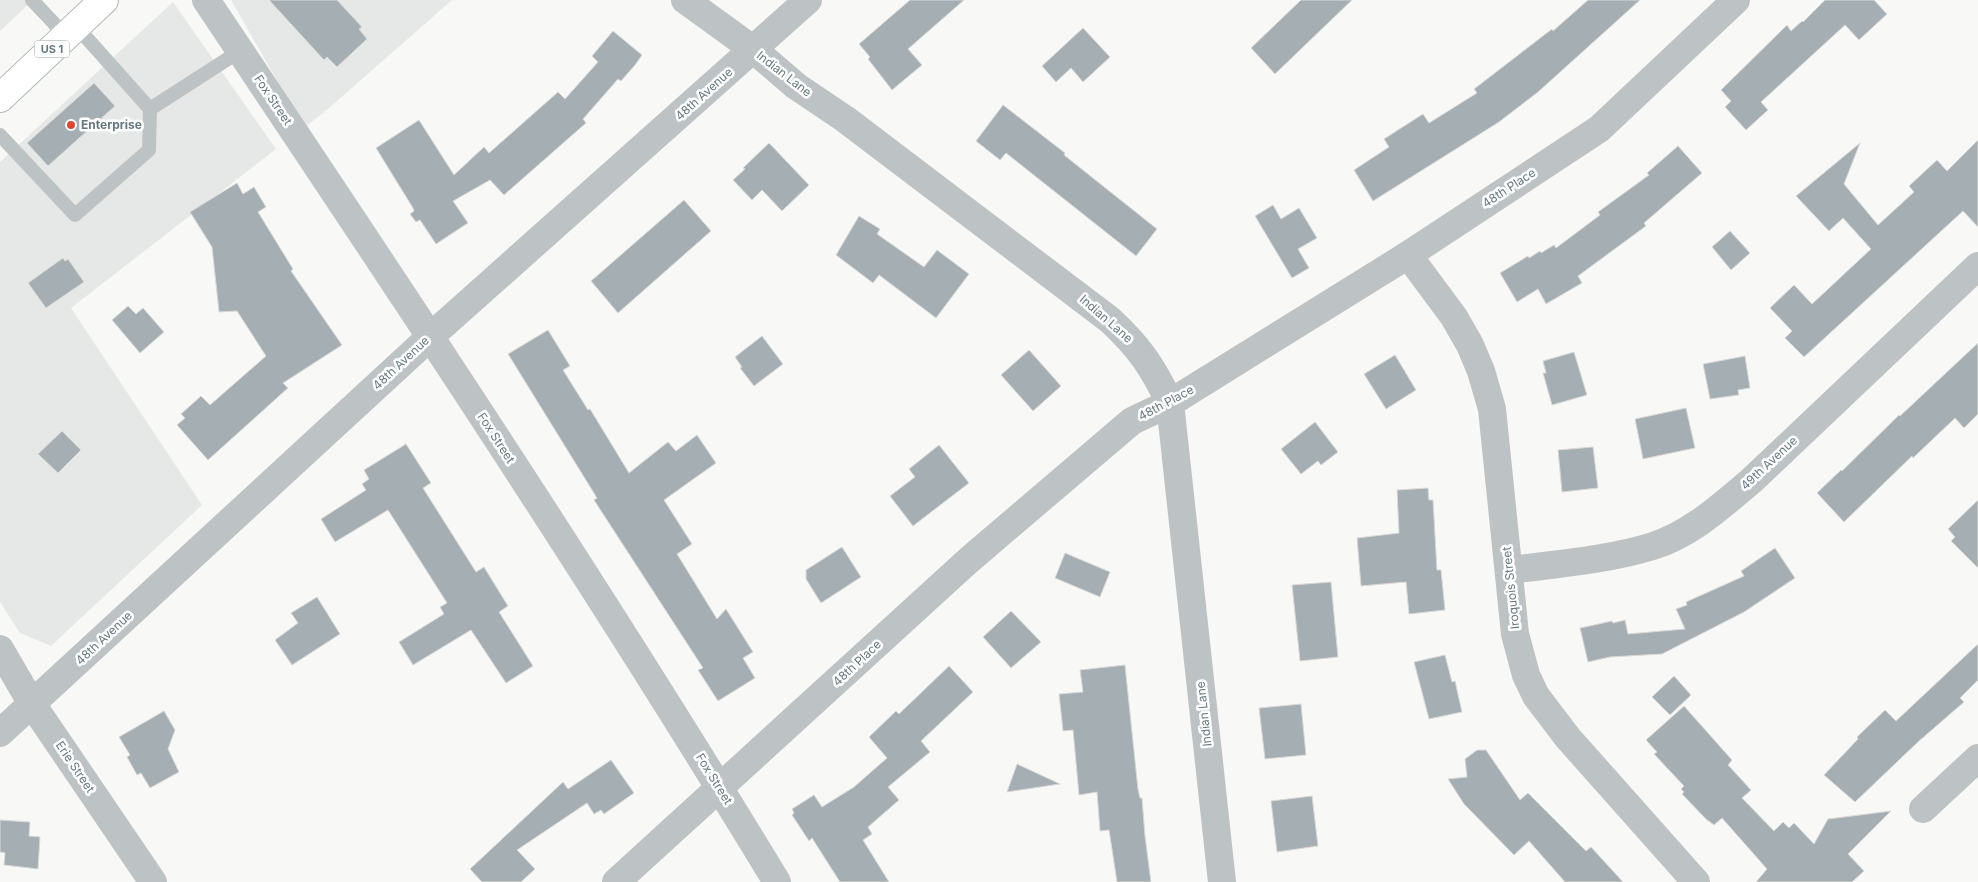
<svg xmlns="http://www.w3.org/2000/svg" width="1978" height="882" viewBox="0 0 1978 882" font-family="Inter,sans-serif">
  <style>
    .built { fill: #e6e8e7 }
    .building { fill: #a5afb3; stroke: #dadad8 }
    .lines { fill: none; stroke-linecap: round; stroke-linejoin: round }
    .primary-casing { stroke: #b1b7ba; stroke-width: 30 }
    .lane { stroke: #bdc3c5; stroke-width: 14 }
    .street { stroke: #bdc3c5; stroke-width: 28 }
    .primary { stroke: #fff; stroke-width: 28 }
    .poi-dot { fill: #d84a37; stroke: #fff; stroke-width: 2 }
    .labels { text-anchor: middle; stroke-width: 5; stroke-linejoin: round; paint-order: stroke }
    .shield { fill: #fff; stroke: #94a0a5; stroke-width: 1 }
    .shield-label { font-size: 11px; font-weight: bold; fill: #66777f }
    .street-label { font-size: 12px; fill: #66777f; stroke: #fff }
    .poi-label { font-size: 12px; font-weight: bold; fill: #66777f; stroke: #fff; text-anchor: start }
  </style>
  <rect width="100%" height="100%" fill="#f8f8f6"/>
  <!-- built -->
  <g class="built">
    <polygon points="0,0 33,0 0,31"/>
    <polygon points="231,0 452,0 329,108 304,128"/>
    <polygon points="173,2 276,149 71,308 202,505 51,646 20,633 0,602 0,162"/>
  </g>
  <!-- building -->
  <g class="building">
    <polygon points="269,0 337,0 362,27 359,29 367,39 337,67 327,57 324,60"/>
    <polygon points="910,0 964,0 908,49 922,65 892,90 868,59 870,57 859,44"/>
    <polygon points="1301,0 1352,0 1275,74 1251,48"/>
    <polygon points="1588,0 1640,0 1538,92 1499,122 1373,201 1354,170 1389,147 1384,139 1423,114 1429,123 1477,93 1474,89 1552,29 1553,31"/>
    <polygon points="1825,0 1874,0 1887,14 1859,40 1845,25 1761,102 1768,110 1746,130 1725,107 1731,101 1721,90 1787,25 1791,31 1802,21 1803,22"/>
    <polygon points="1083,28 1110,57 1083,82 1071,68 1056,82 1042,66"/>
    <polygon points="613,31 642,55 635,65 621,81 618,79 583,119 586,123 504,195 490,180 453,201 468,223 436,244 420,220 416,222 410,214 414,211 413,208 376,148 419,120 454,175 484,147 489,153 558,92 565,99 598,62 592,56"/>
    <polygon points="94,83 115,106 48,166 27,143"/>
    <polygon points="1003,105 1065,153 1064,155 1157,229 1136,256 1006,153 1000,160 976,141"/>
    <polygon points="1978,140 1978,227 1963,211 1804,357 1785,338 1792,331 1770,308 1794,285 1812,304 1871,249 1843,218 1829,231 1796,196 1860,143 1844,184 1878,225 1914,192 1909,186 1937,160 1947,171"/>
    <polygon points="769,143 809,185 782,211 762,190 752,200 733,180 745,169 743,168"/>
    <polygon points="1678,146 1702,173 1644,223 1646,226 1578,276 1582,283 1546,304 1538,289 1517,302 1500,273 1528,256 1529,258 1540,251 1541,253 1554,245 1556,248 1600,215 1598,212 1649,175 1647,173"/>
    <polygon points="237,183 243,194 254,187 266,207 258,212 293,269 291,271 342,345 283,383 288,388 208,460 177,425 185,418 181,414 201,396 210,405 266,356 237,311 219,312 212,247 190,212"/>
    <polygon points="684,200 711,231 618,313 591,281"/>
    <polygon points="1273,205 1281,219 1299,208 1317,238 1298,249 1309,268 1292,278 1255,216"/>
    <polygon points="859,216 880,229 877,234 924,267 937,250 969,274 936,318 879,275 873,283 836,255"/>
    <polygon points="1730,231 1750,253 1731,270 1712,247"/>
    <polygon points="63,258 65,261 68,259 84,282 46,308 28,283"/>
    <polygon points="128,306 136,314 143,308 164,332 140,353 112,320"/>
    <polygon points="548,330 570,366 563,370 588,410 590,409 629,473 668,442 676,451 697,435 716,463 664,500 692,544 677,554 717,619 726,609 753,652 743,658 755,678 718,701 698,670 703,668 594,500 597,498 508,354"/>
    <polygon points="762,336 783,364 754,386 740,368 742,367 735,357"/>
    <polygon points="1978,343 1978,414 1964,428 1955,418 1913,458 1912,456 1844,522 1817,493 1841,470 1842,471 1899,415 1900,416"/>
    <polygon points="1029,350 1061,386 1033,411 1001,375"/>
    <polygon points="1574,352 1587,395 1552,405 1543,373 1546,373 1543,361"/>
    <polygon points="1395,355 1416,390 1386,409 1364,374"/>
    <polygon points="1745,356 1750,388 1738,390 1739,395 1710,399 1703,364"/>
    <polygon points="1686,408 1695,448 1643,459 1635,419"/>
    <polygon points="1315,422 1338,452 1321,465 1318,461 1301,474 1281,449"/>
    <polygon points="62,431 81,450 58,473 38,454"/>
    <polygon points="406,444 431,483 423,488 476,572 484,567 508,606 499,612 533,666 506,683 471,630 413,665 399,642 444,614 440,607 447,603 388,510 335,542 321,519 366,490 362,484 369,479 364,470"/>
    <polygon points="939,445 969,483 913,526 890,496 915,477 909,469"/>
    <polygon points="1593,447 1598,488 1562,492 1558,450"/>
    <polygon points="1428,488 1429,500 1433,500 1437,570 1441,570 1445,610 1409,614 1406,582 1361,586 1357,538 1399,533 1397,490"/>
    <polygon points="1978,500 1978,568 1951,541 1955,537 1948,529"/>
    <polygon points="842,547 861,577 821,603 806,579 806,570"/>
    <polygon points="1775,548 1795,578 1744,612 1662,654 1610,657 1588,662 1580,628 1612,621 1613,623 1625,620 1628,634 1685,629 1676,609 1687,605 1686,602 1744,576 1741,571"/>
    <polygon points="1065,553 1110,572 1100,597 1055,578"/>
    <polygon points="1331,582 1338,657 1300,661 1292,585"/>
    <polygon points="317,597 340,634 292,665 275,640 298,623 291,613"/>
    <polygon points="1011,611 1041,642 1011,668 983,637"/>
    <polygon points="1978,644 1978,680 1960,698 1964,702 1919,741 1855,802 1824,775 1858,739 1857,737 1885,710 1896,721"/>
    <polygon points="1445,655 1452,682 1455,681 1462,712 1429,719 1414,662"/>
    <polygon points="1125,665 1138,789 1140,798 1142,798 1145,836 1151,882 1117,882 1109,830 1100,831 1097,792 1079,795 1073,730 1063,731 1059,694 1083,692 1080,670"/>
    <polygon points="949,666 973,692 921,741 930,752 888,787 899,800 868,827 872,834 863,840 889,882 840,882 812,838 809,841 792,815 794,813 792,809 814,795 822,807 854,787 887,758 869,737 896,711 899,714"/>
    <polygon points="1674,676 1691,695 1670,715 1652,697"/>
    <polygon points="1301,704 1306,755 1265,759 1259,708"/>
    <polygon points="1684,706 1732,760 1728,765 1751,790 1742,798 1774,831 1783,822 1789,828 1794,823 1814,844 1828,819 1891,811 1848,854 1864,871 1852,882 1756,882 1767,869 1722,818 1714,825 1706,819 1682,794 1684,792 1681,789 1684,786 1654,754 1657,752 1646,740"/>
    <polygon points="164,711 175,730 168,749 179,772 150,788 141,773 137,775 127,757 130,755 119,737"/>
    <polygon points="1477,750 1486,750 1520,800 1528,793 1586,851 1591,847 1623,882 1565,882 1529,841 1514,855 1464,804 1448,779 1467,777 1465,759"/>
    <polygon points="611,760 634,793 604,814 601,810 594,814 587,803 517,850 535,869 521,882 482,882 470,869 563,782 568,789"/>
    <polygon points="1017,764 1060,784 1007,792"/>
    <polygon points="1312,796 1318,846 1277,852 1271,801"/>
    <polygon points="0,820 30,822 29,836 40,837 38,869 4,865 5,853 0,852"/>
  </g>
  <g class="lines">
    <defs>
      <polyline id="primary" points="0,98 104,0"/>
    </defs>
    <!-- primary casing -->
    <use href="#primary" class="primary-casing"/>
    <!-- lane -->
    <g class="lane">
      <polyline points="32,0 66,36"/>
      <polyline points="150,109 240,51"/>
      <polyline points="0,135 75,215 149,150 150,109 76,26"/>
    </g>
    <!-- street -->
    <g class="street">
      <path d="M206,0C401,291 595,582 777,882"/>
      <path d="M685,0L754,50L796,86L845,119L1110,320C1140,348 1152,366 1170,403L1222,882"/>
      <polyline points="1408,255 1454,317 1470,345 1481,371 1492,409 1515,634 1526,675 1536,696 1568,738 1696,882"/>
      <path d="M1510,570C1556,564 1608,560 1653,546C1691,534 1721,506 1751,481L1978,266"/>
      <polyline points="0,649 32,704 153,882"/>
      <polyline points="0,733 431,336 808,0"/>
      <polyline points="1923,809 1978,758"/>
      <polyline points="616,882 969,560 1132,421 1170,403 1408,255 1599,129 1736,0"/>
    </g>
    <!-- primary -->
    <use href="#primary" class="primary"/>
  </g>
  <!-- markers -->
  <circle class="poi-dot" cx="71" cy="125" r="5"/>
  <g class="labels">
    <!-- shield labels -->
    <rect class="shield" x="34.5" y="40.5" width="35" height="17" rx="4"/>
    <g class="shield-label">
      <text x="52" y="53">US 1</text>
    </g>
    <!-- street labels -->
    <g class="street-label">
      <text transform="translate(784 74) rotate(38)" y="4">Indian Lane</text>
      <text transform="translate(704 94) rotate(-42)" y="4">48th Avenue</text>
      <text transform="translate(273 100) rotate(56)" y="4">Fox Street</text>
      <text transform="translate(1509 188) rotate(-33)" y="4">48th Place</text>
      <text transform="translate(1106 319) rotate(41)" y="4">Indian Lane</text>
      <text transform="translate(401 363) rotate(-43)" y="4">48th Avenue</text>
      <text transform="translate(1166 403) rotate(-28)" y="4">48th Place</text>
      <text transform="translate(496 438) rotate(57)" y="4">Fox Street</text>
      <text transform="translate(1769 463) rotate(-43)" y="4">49th Avenue</text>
      <text transform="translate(1511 588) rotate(-96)" y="4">Iroquois Street</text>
      <text transform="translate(104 638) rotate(-43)" y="4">48th Avenue</text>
      <text transform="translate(857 663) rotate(-43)" y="4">48th Place</text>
      <text transform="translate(1204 714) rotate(-96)" y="4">Indian Lane</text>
      <text transform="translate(75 767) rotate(56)" y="4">Erie Street</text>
      <text transform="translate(714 779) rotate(58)" y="4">Fox Street</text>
    </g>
    <!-- poi labels -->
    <g class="poi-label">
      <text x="81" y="129">Enterprise</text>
    </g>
  </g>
</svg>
